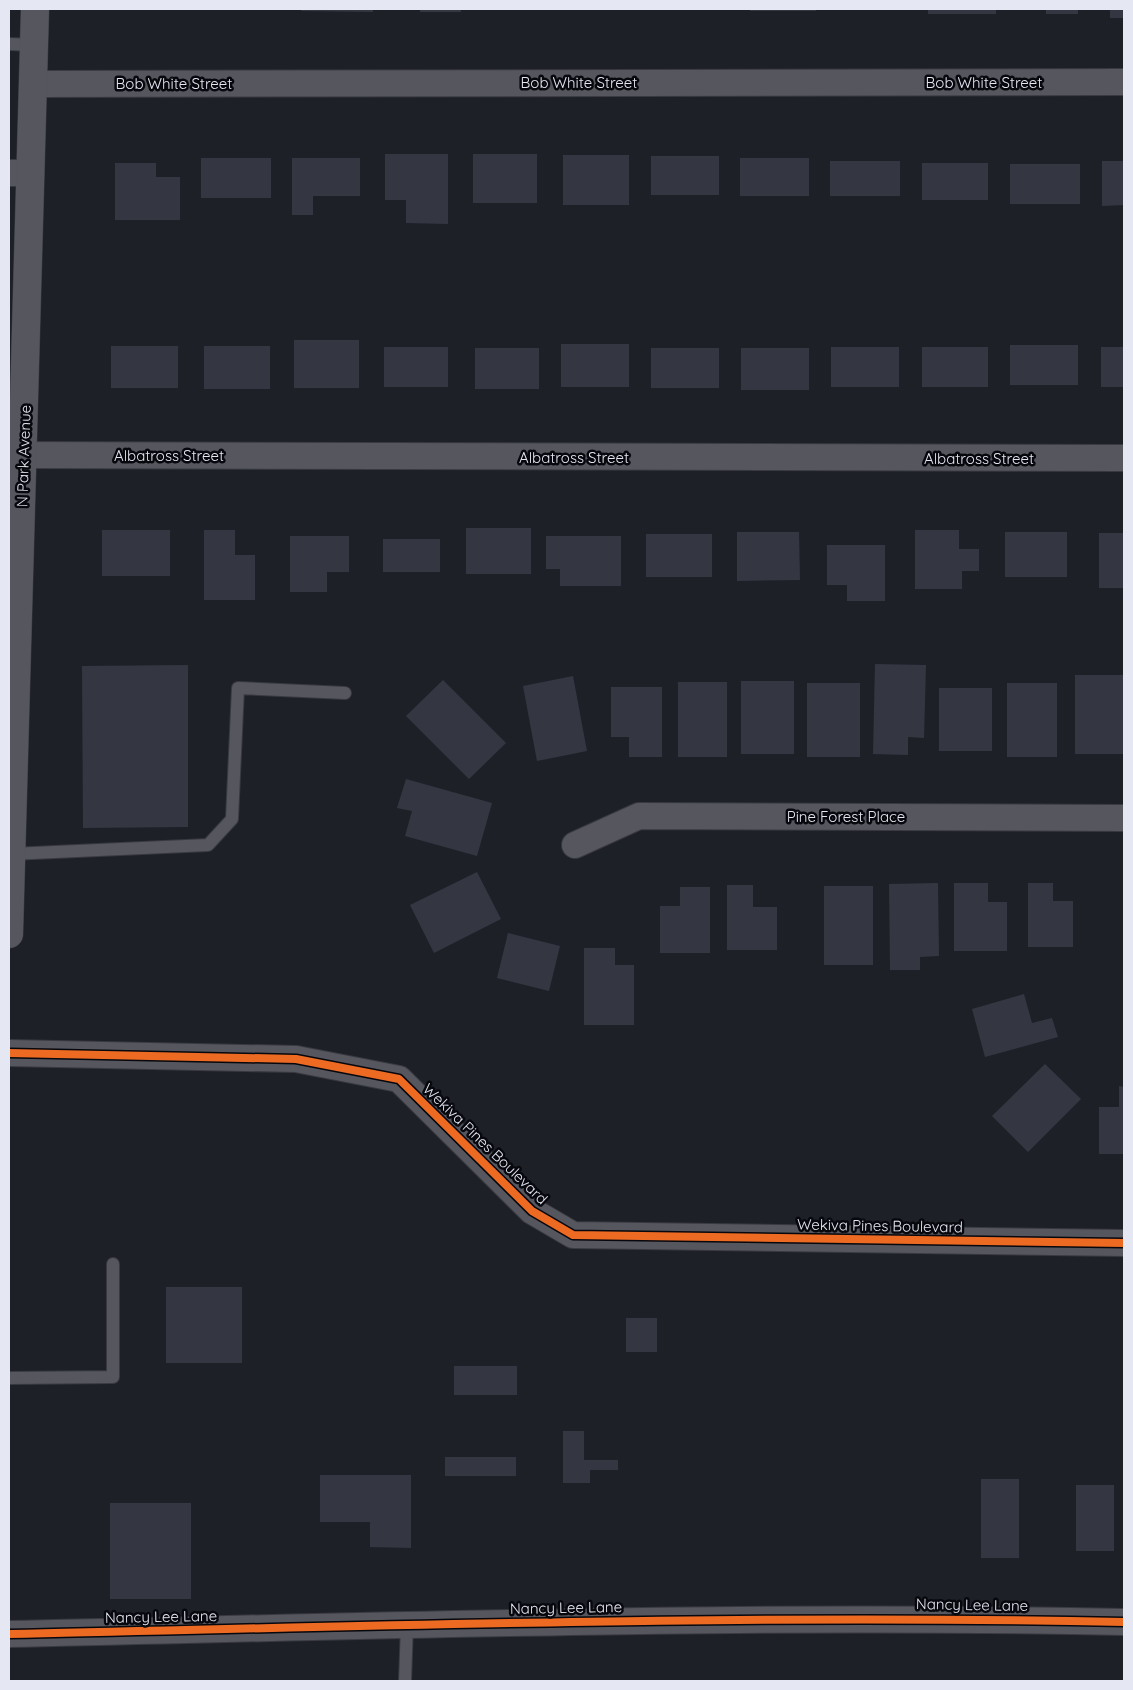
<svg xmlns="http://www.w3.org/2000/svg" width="1133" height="1690" viewBox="0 0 1133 1690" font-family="Quicksand,sans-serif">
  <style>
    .building { fill: #343641 }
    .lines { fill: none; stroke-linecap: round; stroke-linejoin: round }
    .service-casing { stroke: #393a41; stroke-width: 14 }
    .minor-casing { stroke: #393a41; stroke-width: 28 }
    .secondary-casing { stroke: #393a41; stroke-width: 29 }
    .service { stroke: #55565e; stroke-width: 12 }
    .minor { stroke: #55565e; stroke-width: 26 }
    .secondary { stroke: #55565e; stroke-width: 28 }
    .cycleway-casing { stroke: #07080e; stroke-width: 11 }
    .cycleway { stroke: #ed6a23; stroke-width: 8 }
    .labels { text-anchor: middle; stroke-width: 5; stroke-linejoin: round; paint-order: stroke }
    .street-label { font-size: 15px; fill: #e5e7f2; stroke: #07080e }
  </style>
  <rect width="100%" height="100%" fill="#1e2028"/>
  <!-- building -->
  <g class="building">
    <polygon points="301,9 373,9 373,12 301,11"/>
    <rect x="420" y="9" width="41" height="3"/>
    <rect x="750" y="9" width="66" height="2"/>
    <rect x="928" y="9" width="68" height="5"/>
    <rect x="1046" y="9" width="32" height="5"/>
    <rect x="1110" y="9" width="14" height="9"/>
    <polygon points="385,154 448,154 448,224 406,223 406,200 385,200"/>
    <rect x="473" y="154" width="64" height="49"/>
    <rect x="563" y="155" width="66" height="50"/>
    <rect x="651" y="156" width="68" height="39"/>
    <rect x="201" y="158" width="70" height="40"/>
    <polygon points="292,158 360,158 360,196 313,196 313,215 292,215"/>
    <rect x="740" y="158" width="69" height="38"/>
    <rect x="830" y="161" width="70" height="35"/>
    <polygon points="1102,161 1124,161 1124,205 1102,206"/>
    <polygon points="115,163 156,163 156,177 180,177 180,220 115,220"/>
    <rect x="922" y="163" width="66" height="37"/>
    <rect x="1010" y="164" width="70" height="40"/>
    <rect x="294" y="340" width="65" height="48"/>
    <rect x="561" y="344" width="68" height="43"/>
    <rect x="1010" y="345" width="68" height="40"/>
    <rect x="111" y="346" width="67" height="42"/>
    <rect x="204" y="346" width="66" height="43"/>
    <rect x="384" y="347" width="64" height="40"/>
    <rect x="831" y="347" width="68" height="40"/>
    <rect x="922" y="347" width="66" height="40"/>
    <rect x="1101" y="347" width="23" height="40"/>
    <rect x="475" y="348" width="64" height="41"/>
    <rect x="651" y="348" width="68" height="40"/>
    <rect x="741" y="348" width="68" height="42"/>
    <rect x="466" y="528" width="65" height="46"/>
    <rect x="102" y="530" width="68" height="46"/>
    <polygon points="204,530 235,530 235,555 255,555 255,600 204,600"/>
    <polygon points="915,530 959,530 959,549 979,549 979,571 962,571 962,589 915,589"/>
    <polygon points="737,532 799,532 800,580 737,581"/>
    <rect x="1005" y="532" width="62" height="45"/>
    <rect x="1099" y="533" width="25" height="55"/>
    <rect x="646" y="534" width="66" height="43"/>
    <polygon points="290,536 349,536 349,572 327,572 327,592 290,592"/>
    <polygon points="546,536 621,536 621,586 560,586 560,569 546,569"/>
    <rect x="383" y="539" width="57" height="33"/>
    <polygon points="827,545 885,545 885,601 847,601 847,585 827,585"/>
    <polygon points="875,664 926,665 924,738 908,737 908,755 873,754"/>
    <polygon points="188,665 188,827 83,828 82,666"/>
    <rect x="1075" y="675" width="48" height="79"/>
    <polygon points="573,676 587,751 537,761 523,686"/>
    <polygon points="443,680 506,743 469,779 406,716"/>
    <rect x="741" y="681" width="53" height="73"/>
    <rect x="678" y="682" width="49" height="75"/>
    <rect x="807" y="683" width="53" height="74"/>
    <rect x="1007" y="683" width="50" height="74"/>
    <polygon points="611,687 662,687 662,757 629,757 629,737 611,737"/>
    <rect x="939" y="688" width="53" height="63"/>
    <polygon points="406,779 492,803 477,856 405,836 412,811 397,808"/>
    <polygon points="477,872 501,919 434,953 410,905"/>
    <polygon points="938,883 939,956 920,957 920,970 890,970 889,884"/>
    <polygon points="954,883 988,883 988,902 1007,902 1007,951 954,951"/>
    <polygon points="1028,883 1053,883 1053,901 1073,901 1073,947 1028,947"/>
    <polygon points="727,885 753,885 753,907 777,907 777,950 727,950"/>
    <rect x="824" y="886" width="49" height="79"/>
    <polygon points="680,887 710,887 710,953 660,953 660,906 680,906"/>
    <polygon points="508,933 560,946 549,991 497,978"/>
    <polygon points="584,948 615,948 615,965 634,965 634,1025 584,1025"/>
    <polygon points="1024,994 1032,1023 1052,1018 1058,1037 985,1057 972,1009"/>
    <polygon points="1045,1064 1081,1099 1028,1152 992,1116"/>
    <polygon points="1119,1086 1124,1087 1124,1154 1099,1154 1099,1107 1119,1107"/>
    <rect x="166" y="1287" width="76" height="76"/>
    <rect x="626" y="1318" width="31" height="34"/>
    <rect x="454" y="1366" width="63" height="29"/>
    <polygon points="563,1431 584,1431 584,1460 618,1460 618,1470 590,1470 590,1483 563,1483"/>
    <rect x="445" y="1457" width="71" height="19"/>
    <polygon points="320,1475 411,1475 411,1548 370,1547 370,1522 320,1522"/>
    <rect x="981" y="1479" width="38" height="79"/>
    <rect x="1076" y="1485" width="38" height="66"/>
    <rect x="110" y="1503" width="81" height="96"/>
  </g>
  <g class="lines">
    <defs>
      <g id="service">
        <polyline points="9,44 34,45"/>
        <polyline points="11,854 208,845 232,819 238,688 345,693"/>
        <polyline points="9,1378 113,1377 113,1264"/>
        <polyline points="405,1681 407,1625"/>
      </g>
      <g id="minor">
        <polyline points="33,84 1124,82"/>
        <polyline points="9,173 31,173"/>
        <polyline points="24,455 1124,458"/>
        <polyline points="575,845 639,816 1124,818"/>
        <polyline points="9,1053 296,1059 399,1079 532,1211 573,1235 1124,1243"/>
        <path d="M9,1634C381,1626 752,1614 1124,1622"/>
      </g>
      <polyline id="secondary" points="9,934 35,9"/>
    </defs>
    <!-- service casing -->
    <use href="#service" class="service-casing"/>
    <!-- minor casing -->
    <use href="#minor" class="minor-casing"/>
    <!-- secondary casing -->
    <use href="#secondary" class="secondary-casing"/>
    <!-- service -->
    <use href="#service" class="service"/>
    <!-- minor -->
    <use href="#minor" class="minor"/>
    <!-- secondary -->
    <use href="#secondary" class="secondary"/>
    <defs>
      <g id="cycleway">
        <polyline points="9,1053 296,1059 399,1079 532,1211 573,1235 1124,1243"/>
        <path d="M9,1634C381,1626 752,1614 1124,1622"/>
      </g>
    </defs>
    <!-- cycleway casing -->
    <use href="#cycleway" class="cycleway-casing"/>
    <!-- cycleway -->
    <use href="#cycleway" class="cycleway"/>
  </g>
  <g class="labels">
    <!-- street labels -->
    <g class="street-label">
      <text x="579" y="88">Bob White Street</text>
      <text x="984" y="88">Bob White Street</text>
      <text x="174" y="89">Bob White Street</text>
      <text transform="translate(24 456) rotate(-88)" y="5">N Park Avenue</text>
      <text x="169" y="461">Albatross Street</text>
      <text x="574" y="463">Albatross Street</text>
      <text x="979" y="464">Albatross Street</text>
      <text x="846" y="822">Pine Forest Place</text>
      <text transform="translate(485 1144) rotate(44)" y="5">Wekiva Pines Boulevard</text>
      <text transform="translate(880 1226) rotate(1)" y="5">Wekiva Pines Boulevard</text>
      <text transform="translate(972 1605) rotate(1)" y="5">Nancy Lee Lane</text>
      <text transform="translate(566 1608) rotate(-1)" y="5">Nancy Lee Lane</text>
      <text transform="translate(161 1617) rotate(-1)" y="5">Nancy Lee Lane</text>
    </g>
  </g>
  <!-- border -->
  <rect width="1133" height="1690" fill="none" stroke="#e5e7f2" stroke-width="20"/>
</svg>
